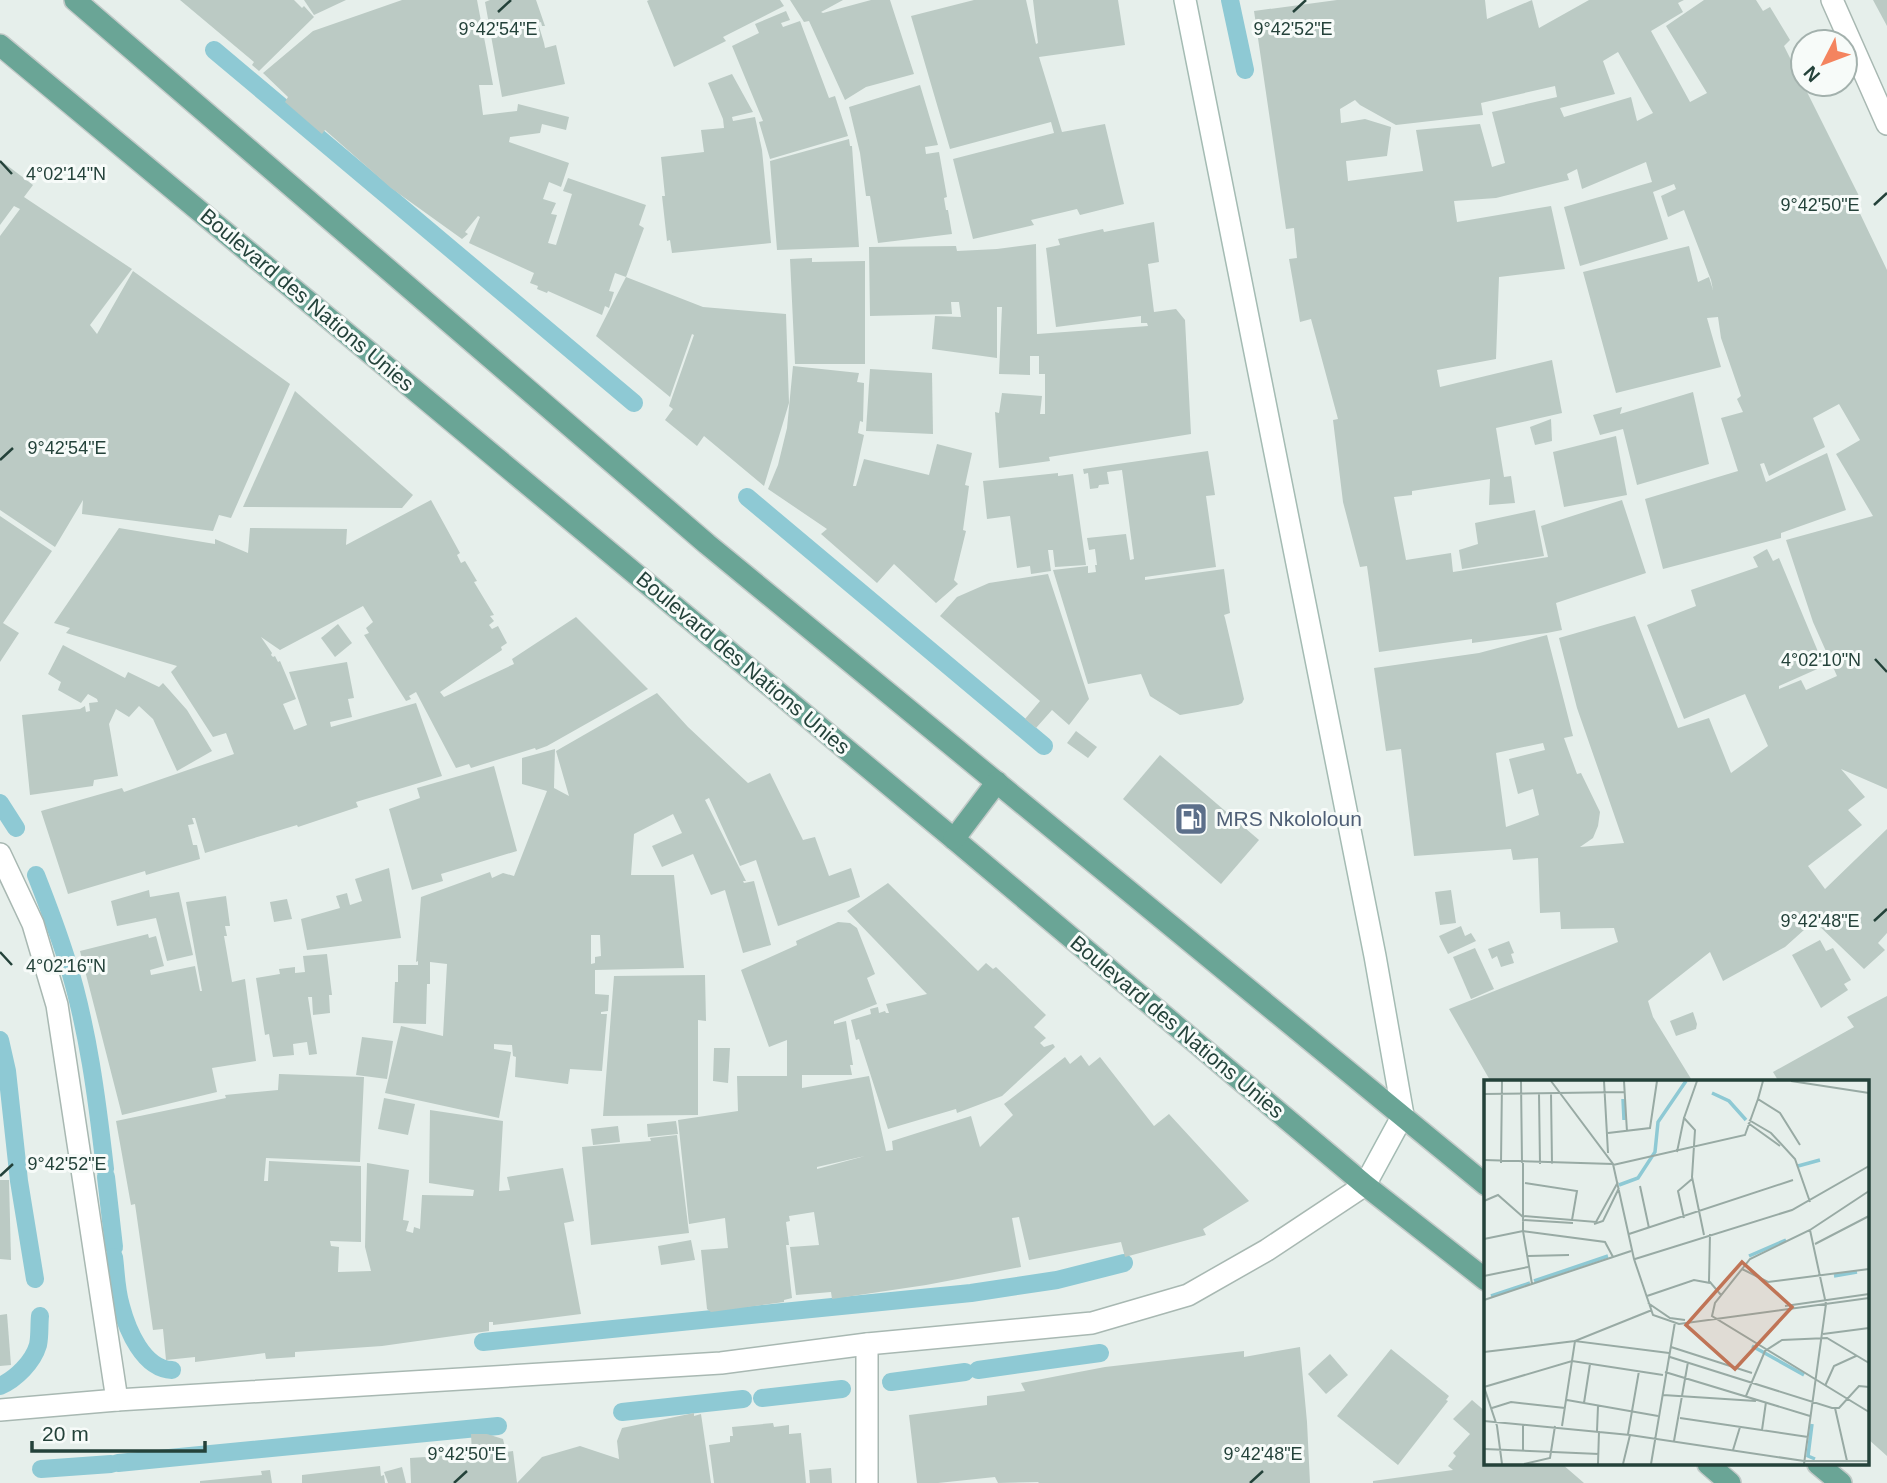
<svg xmlns="http://www.w3.org/2000/svg" width="1887" height="1483" viewBox="0 0 1887 1483" font-family="Helvetica,sans-serif">
  <style>
    .lines { fill: none; stroke-linecap: round; stroke-linejoin: round }
    .stream { stroke: #8ec9d4; stroke-width: 18 }
    .building { fill: #bbcac4; fill-rule: evenodd }
    .street-casing { stroke: #a8b8b2; stroke-width: 24 }
    .secondary-casing { stroke: #a4bbb3; stroke-width: 24 }
    .primary-casing { stroke: #c2cac8; stroke-width: 24 }
    .street { stroke: #fff; stroke-width: 21 }
    .secondary { stroke: #fff; stroke-width: 21 }
    .primary { stroke: #6aa596; stroke-width: 21 }
    .ticks { fill: none; stroke: #24423a; stroke-width: 2.5 }
    .labels { text-anchor: middle; stroke-width: 6; stroke-linejoin: round; paint-order: stroke }
    .street-label { font-size: 21px; fill: #24423a; stroke: #f7fbf9 }
    .service-label { font-size: 21px; fill: #4e5e75; stroke: #f7fbf9; text-anchor: start }
    .inset-river { fill: none; stroke: #8ec9d4; stroke-width: 3.5 }
    .inset-road { fill: none; stroke: #98aaa4; stroke-width: 2 }
    .view { fill: #c07456; fill-opacity: 0.15; stroke: #c07456; stroke-width: 3.5 }
    .inset-edge { fill: none; stroke: #24423a; stroke-width: 3.5 }
    .ticks-label { font-size: 18px; text-anchor: middle; fill: #24423a; stroke: #f7fbf9; stroke-width: 6; stroke-linejoin: round; paint-order: stroke }
  </style>
  <rect width="100%" height="100%" fill="#e6efeb"/>
  <g class="lines">
    <!-- stream -->
    <g class="stream">
      <polyline points="1230,0 1245,70"/>
      <polyline points="214,50 634,403"/>
      <polyline points="747,497 1044,746"/>
      <polyline points="0,803 16,828"/>
      <path d="M36,875C47,903 58,932 67,961C88,1028 97,1099 105,1169"/>
      <polyline points="0,1040 7,1071 19,1181 35,1279"/>
      <polyline points="106,1177 114,1247"/>
      <path d="M114,1257C116,1272 116,1290 121,1306C127,1329 143,1369 172,1370"/>
      <polyline points="483,1342 971,1293 1057,1280 1124,1263"/>
      <polyline points="978,1370 1100,1353"/>
      <polyline points="891,1382 965,1372"/>
      <path d="M0,1386C16,1379 33,1362 38,1345C40,1336 39,1325 40,1316"/>
      <polyline points="762,1398 842,1389"/>
      <polyline points="622,1412 743,1399"/>
      <polyline points="118,1463 498,1426"/>
      <polyline points="41,1469 111,1464"/>
    </g>
  </g>
  <!-- building -->
  <g class="building">
    <polygon points="180,0 294,0 302,8 304,6 314,17 259,71 252,65 254,62"/>
    <polygon points="304,0 346,0 314,15"/>
    <polygon points="402,0 477,0 493,85 479,85 483,115 517,111 518,104 569,117 566,130 542,124 540,133 510,137 509,142 569,163 561,187 549,182 543,199 556,203 551,214 557,215 548,243 556,245 572,194 563,191 568,178 646,205 639,225 644,228 626,277 615,273 609,291 614,292 609,308 605,306 602,315 548,291 547,293 537,289 538,286 530,283 534,273 469,243 480,217 478,216 465,232 468,234 462,239 391,188 325,130 322,134 285,102 288,97 263,73 313,31"/>
    <polygon points="490,0 536,0 545,26 542,26 541,22 538,23 544,43 545,48 556,45 565,84 502,97 485,2"/>
    <polygon points="649,0 780,0 784,6 723,37 726,41 674,67 647,1"/>
    <polygon points="790,0 843,0 821,12 823,13 871,0 890,0 914,74 866,87 845,100 809,21 804,22"/>
    <polygon points="974,0 1026,0 1036,44 1038,43 1033,0 1118,0 1125,45 1039,57 1062,132 1105,124 1124,204 1080,215 1077,209 1031,220 1034,225 973,239 953,159 1054,133 1051,122 950,149 911,16"/>
    <path d="M1337,0H1485L1487,19L1532,0L1539,28L1589,0H1684L1678,3L1683,12L1651,31L1690,102L1707,93L1666,26L1704,0H1756L1763,11L1770,7L1790,40L1784,46L1860,198L1854,201L1887,270V789L1841,769L1865,797L1848,810L1862,825L1808,866L1825,889L1887,829V933L1878,943L1885,950L1864,969L1814,921L1785,947L1723,981L1710,952L1648,1001L1653,1017L1693,1082H1491L1449,1009L1618,942L1614,928L1561,929L1560,912L1540,913L1538,858L1513,860L1511,849L1414,856L1401,749L1386,751L1374,668L1479,653L1547,635L1573,736L1564,738L1577,774L1581,773L1600,812L1598,826L1593,838L1580,847L1624,843L1577,708L1559,638L1635,616L1678,728L1709,718L1731,773L1768,746L1745,694L1684,719L1647,625L1696,606L1691,590L1758,567L1753,557L1767,549L1773,561L1779,558L1824,666L1779,686V689L1801,680L1806,690L1837,676L1813,622L1786,540L1873,516L1836,454L1860,440L1839,404L1813,418L1825,447L1769,476L1764,463L1760,464L1766,482L1827,453L1846,510L1781,533V538L1663,569L1645,499L1738,471L1721,418L1743,412L1737,399L1741,396L1721,338L1718,317L1707,318L1721,367L1616,393L1583,272L1689,246L1698,282L1709,277L1713,290L1711,280L1684,210L1668,217L1661,196L1676,189L1674,184L1653,192L1668,239L1580,266L1564,207L1652,182L1646,162L1582,189L1577,169L1567,174L1569,180L1496,198L1454,201L1457,222L1551,206L1565,269L1499,277L1496,359L1437,370L1440,387L1552,360L1562,413L1496,428L1504,477L1511,476L1515,503L1489,505L1490,479L1412,491V495L1394,497L1406,560L1451,553L1453,572L1548,557L1541,526L1622,500L1646,573L1556,603L1562,630L1547,633L1472,643V639L1379,652L1367,566L1360,567L1343,502L1333,420L1338,419L1311,319L1300,322L1289,259L1297,258L1294,228L1286,229L1254,11ZM1618,52L1653,113L1637,121L1631,97L1564,117L1560,108L1615,94L1603,61ZM1555,86L1557,97L1492,112L1505,163L1492,167L1480,124L1416,130L1423,171L1348,181L1346,161L1387,156L1391,127L1365,119L1341,123L1340,109L1355,100L1360,105L1396,125L1483,115L1481,103ZM1543,743L1545,750L1509,759L1518,794L1533,789L1539,815L1506,827L1496,753Z"/>
    <polygon points="1873,0 1887,0 1887,26"/>
    <polygon points="786,11 790,20 781,23 783,27 800,21 829,98 835,96 848,136 770,159 759,122 763,121 732,46 759,33 755,24"/>
    <polygon points="732,74 753,112 732,117 733,121 755,117 762,150 771,243 672,253 670,240 667,241 662,196 665,196 661,157 704,152 701,130 724,128 723,119 708,83"/>
    <polygon points="920,85 938,145 925,147 926,154 939,152 947,197 944,198 946,210 948,210 952,234 878,243 870,196 866,196 860,153 849,107"/>
    <polygon points="849,139 850,146 852,146 859,247 777,250 770,161"/>
    <polygon points="0,160 33,185 24,197 132,269 90,325 97,334 133,271 290,384 231,518 219,515 213,531 82,514 83,500 55,547 0,510 0,236 20,209 14,206 0,225"/>
    <polygon points="1154,222 1159,262 1148,264 1154,312 1176,309 1185,320 1191,434 1049,457 1050,461 999,468 995,412 999,413 1002,393 1042,396 1040,414 1045,414 1045,374 1039,374 1039,356 1030,356 1030,375 999,374 1002,307 997,307 997,358 932,349 935,316 961,317 959,302 951,302 952,314 870,316 869,247 956,246 957,251 997,249 1036,244 1037,334 1148,326 1147,323 1141,323 1141,316 1056,327 1046,248 1060,245 1058,239 1103,229 1104,232"/>
    <polygon points="812,258 812,262 865,261 865,364 795,364 790,259"/>
    <polygon points="626,277 703,307 786,314 789,403 764,486 704,436 697,446 665,420 673,409 669,406 694,335 692,334 670,397 596,336"/>
    <polygon points="793,366 859,373 857,382 864,383 863,422 860,421 858,433 864,435 853,486 856,486 864,459 929,475 937,444 972,453 965,485 969,486 963,530 966,531 954,580 958,584 936,603 894,564 877,583 821,534 827,529 768,489 778,465 787,428"/>
    <polygon points="870,369 932,373 933,434 866,431"/>
    <polygon points="295,391 413,495 402,508 243,507"/>
    <polygon points="1693,392 1709,464 1637,485 1623,429 1600,435 1593,415 1622,407 1620,414"/>
    <polygon points="1551,419 1552,441 1535,445 1530,427"/>
    <polygon points="1616,436 1627,495 1564,507 1553,452"/>
    <polygon points="1208,451 1215,495 1206,496 1216,567 1145,577 1145,580 1224,569 1230,613 1224,615 1225,618 1244,699 1242,703 1238,705 1180,715 1150,696 1141,674 1088,684 1053,570 1088,566 1088,573 1096,572 1095,565 1097,565 1095,549 1089,550 1087,538 1126,534 1130,560 1134,559 1122,470 1107,472 1109,484 1099,485 1098,488 1090,489 1088,473 1084,474 1083,469"/>
    <polygon points="1058,473 1058,476 1073,474 1086,565 1055,567 1053,550 1048,550 1051,571 1031,574 1030,566 1017,568 1010,516 987,519 983,481"/>
    <polygon points="431,500 460,553 457,555 461,563 465,561 477,581 474,582 494,615 490,616 494,621 489,625 492,629 498,626 507,643 501,647 502,650 440,692 444,697 514,664 512,659 576,617 648,689 547,746 536,750 535,748 471,768 469,764 456,768 416,692 409,696 411,699 406,701 364,635 369,633 366,628 373,622 363,606 280,650 261,637 272,653 271,655 273,657 275,656 278,662 280,661 296,699 283,704 294,730 307,725 289,672 347,662 354,698 348,699 352,717 330,722 331,727 416,703 442,776 356,802 358,807 298,827 297,825 205,853 195,818 192,818 194,824 188,825 193,845 197,845 200,859 146,875 145,871 68,894 41,811 122,788 124,792 234,754 226,733 213,737 171,672 177,666 66,633 70,628 54,623 119,528 215,544 215,539 248,553 250,528 347,529 346,545"/>
    <polygon points="1535,510 1544,556 1462,569 1459,550 1478,544 1475,523"/>
    <polygon points="0,516 52,551 3,623 19,633 0,662"/>
    <polygon points="1048,574 1089,699 1069,725 1052,710 1036,728 1025,719 1040,701 940,616 957,597 989,583"/>
    <polygon points="338,624 352,643 335,657 321,638"/>
    <polygon points="63,645 125,678 128,672 159,687 163,683 187,710 212,751 177,771 153,719 139,706 129,717 116,709 109,724 118,776 94,780 93,786 30,795 22,715 80,709 85,706 86,712 90,711 89,703 98,702 97,699 88,694 81,703 58,690 61,682 48,674"/>
    <path d="M657,693L688,727L748,783L770,773L803,840L815,837L829,876L851,868L860,897L778,926L756,860L740,866L709,798L705,800L746,881H743L744,883L754,881L771,945L743,953L725,890L711,895L693,854L662,867L652,846L682,833L673,814L634,834L631,875H674L684,968L595,970V994L609,995L608,1011L601,1012V1014H607L602,1071L570,1069L568,1084L515,1077L516,1057L513,1056L512,1045L494,1044V1049L511,1052L499,1118L385,1093L401,1026L443,1036L447,964L430,962V984H427L426,1024L393,1023L395,982H398V965H418V961L416,962L421,897L490,872L492,878L503,873L514,876L547,791L522,784V758L555,749L554,788L569,796L556,751ZM591,935H600L601,956L595,957V963L591,964Z"/>
    <polygon points="1076,731 1097,747 1088,758 1067,743"/>
    <polygon points="1160,755 1259,840 1221,884 1123,799"/>
    <polygon points="494,766 517,851 441,874 443,881 412,890 389,809 420,798 417,788"/>
    <polygon points="389,868 401,938 307,950 301,919 340,908 336,896 347,893 350,905 362,901 355,879"/>
    <polygon points="888,883 978,971 986,963 993,969 996,967 1046,1015 1034,1027 1046,1038 1040,1043 1044,1047 1053,1044 1055,1047 1002,1096 957,1113 956,1109 888,1129 859,1039 856,1040 851,1020 871,1014 870,1009 878,1007 879,1013 885,1011 886,1013 889,1013 886,1004 927,994 847,911"/>
    <polygon points="149,890 150,897 179,892 193,955 167,961 156,918 117,926 111,901"/>
    <polygon points="1451,890 1456,923 1440,925 1435,892"/>
    <polygon points="226,896 230,926 225,926 227,936 224,936 232,982 245,979 256,1061 212,1068 217,1092 122,1115 80,951 148,934 149,938 156,936 164,966 150,970 151,975 195,966 200,991 202,991 186,902"/>
    <polygon points="287,899 292,919 274,922 270,902"/>
    <path d="M838,922L850,923L857,928L875,974L867,978L877,1004L834,1021V1024L846,1021L853,1065H850L852,1075H802V1088L869,1076L886,1151L893,1150L892,1141L971,1116L980,1147L1013,1115L1004,1104L1065,1057L1070,1064L1081,1055L1089,1066L1100,1057L1154,1126L1169,1114L1249,1201L1203,1229L1206,1235L1125,1257L1121,1242L1029,1260L1019,1217L1012,1218L1021,1267L926,1285L832,1299L831,1292L796,1295L790,1247L819,1245L814,1212L789,1216L790,1221L786,1222L789,1245H786L792,1298L784,1300V1302L711,1312L707,1309L701,1250L728,1248L725,1218L689,1224L678,1120L738,1111L737,1076H787V1040L769,1047L741,970L797,945L796,941ZM865,1156L817,1169V1167Z"/>
    <polygon points="1461,926 1465,936 1471,933 1476,941 1448,954 1439,936"/>
    <polygon points="1820,940 1826,951 1833,948 1851,980 1844,984 1848,990 1821,1008 1792,955"/>
    <polygon points="1509,941 1514,953 1511,954 1514,963 1501,967 1497,956 1492,959 1488,949"/>
    <polygon points="1475,948 1494,989 1471,999 1453,957"/>
    <polygon points="327,954 332,995 329,995 330,1013 313,1015 312,997 308,997 317,1054 309,1055 307,1042 293,1044 294,1055 273,1057 269,1034 265,1035 256,978 280,974 279,969 295,967 295,973 305,972 303,956"/>
    <polygon points="705,975 706,1021 698,1020 698,1115 603,1116 614,976"/>
    <polygon points="1887,996 1887,1456 1868,1439 1868,1376 1869,1375 1868,1373 1868,1082 1779,1082 1773,1072 1854,1027 1847,1017"/>
    <polygon points="1693,1012 1697,1024 1696,1029 1676,1036 1670,1021"/>
    <polygon points="362,1037 393,1041 387,1079 356,1075"/>
    <polygon points="714,1048 730,1048 728,1083 713,1081"/>
    <polygon points="279,1074 364,1077 360,1162 266,1158 264,1181 268,1181 269,1161 361,1166 361,1242 330,1241 331,1246 339,1247 338,1272 371,1271 365,1247 367,1163 409,1170 403,1220 409,1221 406,1231 413,1233 414,1227 420,1229 422,1195 473,1196 474,1190 429,1183 430,1110 503,1121 499,1191 510,1190 507,1177 563,1168 574,1221 564,1223 581,1314 493,1325 493,1322 489,1322 489,1331 382,1346 295,1352 295,1357 266,1359 265,1353 195,1362 195,1357 166,1360 163,1329 153,1330 135,1204 131,1205 116,1121 226,1098 225,1095 278,1090"/>
    <polygon points="384,1098 415,1104 408,1135 378,1129"/>
    <polygon points="676,1121 678,1134 648,1137 647,1124"/>
    <polygon points="618,1126 620,1142 593,1145 591,1129"/>
    <polygon points="677,1135 689,1233 591,1245 582,1147 651,1141 650,1138"/>
    <polygon points="0,1180 9,1180 11,1260 0,1259"/>
    <polygon points="691,1240 695,1260 661,1265 658,1246"/>
    <polygon points="7,1314 11,1365 0,1366 0,1315"/>
    <polygon points="1300,1347 1307,1422 1310,1483 1039,1483 1038,1482 998,1483 995,1477 938,1483 917,1483 909,1415 987,1405 987,1396 1025,1391 1021,1383 1105,1367 1244,1351 1244,1357"/>
    <polygon points="1391,1349 1449,1396 1446,1400 1448,1401 1398,1465 1337,1416"/>
    <polygon points="1330,1354 1348,1375 1326,1394 1308,1374"/>
    <polygon points="1472,1400 1486,1412 1486,1464 1562,1464 1584,1483 1373,1483 1373,1481 1453,1470 1448,1466 1456,1456 1453,1453 1470,1434 1453,1419"/>
    <polygon points="694,1413 694,1416 701,1414 711,1483 517,1483 542,1457 580,1446 619,1459 617,1441 622,1428"/>
    <polygon points="773,1423 774,1427 789,1425 789,1434 801,1433 806,1483 714,1483 709,1445 730,1442 730,1436 733,1436 732,1427"/>
    <polygon points="471,1434 487,1434 503,1439 506,1452 513,1451 517,1483 411,1483 410,1458 472,1454"/>
    <polygon points="380,1466 381,1476 384,1475 385,1483 302,1483 302,1475"/>
    <polygon points="402,1467 406,1483 388,1483 384,1472"/>
    <polygon points="831,1468 832,1483 810,1483 809,1470"/>
    <polygon points="270,1470 272,1483 200,1483 200,1481 262,1475 261,1471"/>
  </g>
  <g class="lines">
    <defs>
      <g id="street">
        <polyline points="1832,0 1887,124"/>
        <polyline points="0,854 33,924 57,1005 117,1400"/>
        <polyline points="0,1410 117,1400 721,1363 867,1344 1092,1323 1188,1295 1267,1250 1365,1185"/>
        <polyline points="867,1483 867,1344"/>
      </g>
      <polyline id="secondary" points="1185,0 1375,956 1403,1115 1365,1185"/>
      <g id="primary">
        <polyline points="75,0 707,544 1486,1185"/>
        <polyline points="0,45 954,839 1365,1185 1486,1280"/>
        <polyline points="954,839 997,782"/>
        <polyline points="1708,1464 1730,1483"/>
        <polyline points="1818,1464 1841,1483"/>
      </g>
    </defs>
    <!-- street casing -->
    <use href="#street" class="street-casing"/>
    <!-- secondary casing -->
    <use href="#secondary" class="secondary-casing"/>
    <!-- primary casing -->
    <use href="#primary" class="primary-casing"/>
    <!-- street -->
    <use href="#street" class="street"/>
    <!-- secondary -->
    <use href="#secondary" class="secondary"/>
    <!-- primary -->
    <use href="#primary" class="primary"/>
  </g>
  <!-- ticks -->
  <path class="ticks" d="M498,12L511,0M1293,12L1306,0M0,161L12,174M1874,205L1887,193M0,460L13,448M1875,659L1887,672M1874,921L1887,909M0,952L12,965M0,1176L13,1164M454,1483L467,1471M1250,1483L1263,1471"/>
  <!-- icons -->
  <defs>
    <symbol id="fuel-square" viewBox="-11 -11 22 22"><rect x="-9" y="-9" width="18" height="18" rx="4" fill="#5c6f8a" stroke="#f7fbf9"/><path d="M-5.5-6h7V0h2V4h1.3V-2.5L3-4.5l.8-.8L6-3V5H2.5V1h-1V6h-7ZM-4.2-4.7v3.2H.2V-4.7Z" fill="#fff"/></symbol>
  </defs>
  <g fill-rule="evenodd">
    <use href="#fuel-square" x="1172" y="800" width="38" height="38"/>
  </g>
  <g class="labels">
    <!-- street labels -->
    <g class="street-label">
      <text transform="translate(307 300) rotate(40)" y="7">Boulevard des Nations Unies</text>
      <text transform="translate(743 663) rotate(40)" y="7">Boulevard des Nations Unies</text>
      <text transform="translate(1177 1027) rotate(40)" y="7">Boulevard des Nations Unies</text>
    </g>
    <!-- service labels -->
    <g class="service-label">
      <text x="1216" y="826">MRS Nkololoun</text>
    </g>
  </g>
  <!-- overview -->
  <g transform="translate(1484 1080)">
    <rect width="385" height="385" fill="#e6efeb"/>
    <path class="inset-river" d="M228,13L245,21L262,40M139,19L140,40M314,86L336,80M135,105L154,98L171,72L174,42L202,1M265,176L302,160M350,196L373,192M50,201L124,176M7,216L46,203M268,266L320,295M328,344L324,376L331,379"/>
    <path class="inset-road" d="M37,1L38,83M67,1L129,84L150,179L169,235L195,244L385,218M120,1L124,73M140,1L143,52M213,1L200,38L211,50L208,97L220,155M279,1L274,19L296,33L316,65M307,1L385,13M67,13L68,84M0,14L140,12M55,14L56,84M265,40L287,53L311,79L326,122M264,43L296,66M124,53L166,48L173,1M193,72L200,38M0,80L129,84M17,83L18,1M39,83V151L48,204M129,85L261,55L274,19M41,103L93,111L88,140M156,106L165,148M385,111L326,150L266,179L231,223L228,236L385,332M0,121L14,115L39,137M39,136L112,142L134,102M200,138L194,111L208,99M38,140L89,143M110,144L119,141L135,108M145,154L309,100M226,154L225,201L237,215M0,159L39,151L121,162L129,177M331,164L385,136M44,176L85,175M151,179L308,130L385,86M258,189L284,202L385,189M0,196L44,187M163,216L210,200L226,203M0,220L147,171M164,223L186,238L201,240M301,226L385,214M339,254L385,248M187,267L268,293M0,272L91,261L168,230M186,277L348,328H355L375,306L385,307M181,292L326,336M341,306L350,286L372,276M0,307L88,281L179,295M0,307L13,346L18,384M179,315L272,321M262,316L281,271L298,260L343,258L385,283M83,320L174,336M100,323L106,284M8,328L27,322L81,328M351,328L363,381M196,338L324,357M0,341L146,355L320,381H385M39,344V370M78,346L91,261L185,273M278,350L282,322M113,351L114,326M144,354L155,291M190,361L204,282M0,369L115,374M249,370L256,347M40,384L66,378L71,346M114,384L115,351M139,384L146,355M167,384L191,242M320,384L342,224L326,150"/>
    <path class="view" d="M258,182L308,227L251,289L202,245Z"/>
    <rect width="385" height="385" class="inset-edge"/>
  </g>
  <g class="ticks-label">
    <text x="498" y="35">9°42'54"E</text>
    <text x="1293" y="35">9°42'52"E</text>
    <text x="66" y="180">4°02'14"N</text>
    <text x="1820" y="211">9°42'50"E</text>
    <text x="67" y="454">9°42'54"E</text>
    <text x="1821" y="666">4°02'10"N</text>
    <text x="1820" y="927">9°42'48"E</text>
    <text x="66" y="972">4°02'16"N</text>
    <text x="67" y="1170">9°42'52"E</text>
    <text x="467" y="1460">9°42'50"E</text>
    <text x="1263" y="1460">9°42'48"E</text>
  </g>
  <!-- north arrow -->
  <g transform="translate(1824 63) rotate(228)"><circle r="33" fill="#f7fbf9" stroke="#a3b1ad" stroke-width="2"/>
  <path d="M0-5L12 26L0 18L-12 26Z" fill="#f4845f"/>
  <text y="-10" font-size="19" font-weight="bold" text-anchor="middle" fill="#24423a">N</text>
  </g>
  <!-- scale -->
  <path d="M32 1441v10h173v-10" fill="none" stroke="#24423a" stroke-width="3.5"/>
  <text x="42" y="1441" font-size="21" fill="#24423a" stroke="#f7fbf9" stroke-width="5" paint-order="stroke">20 m</text>
</svg>
